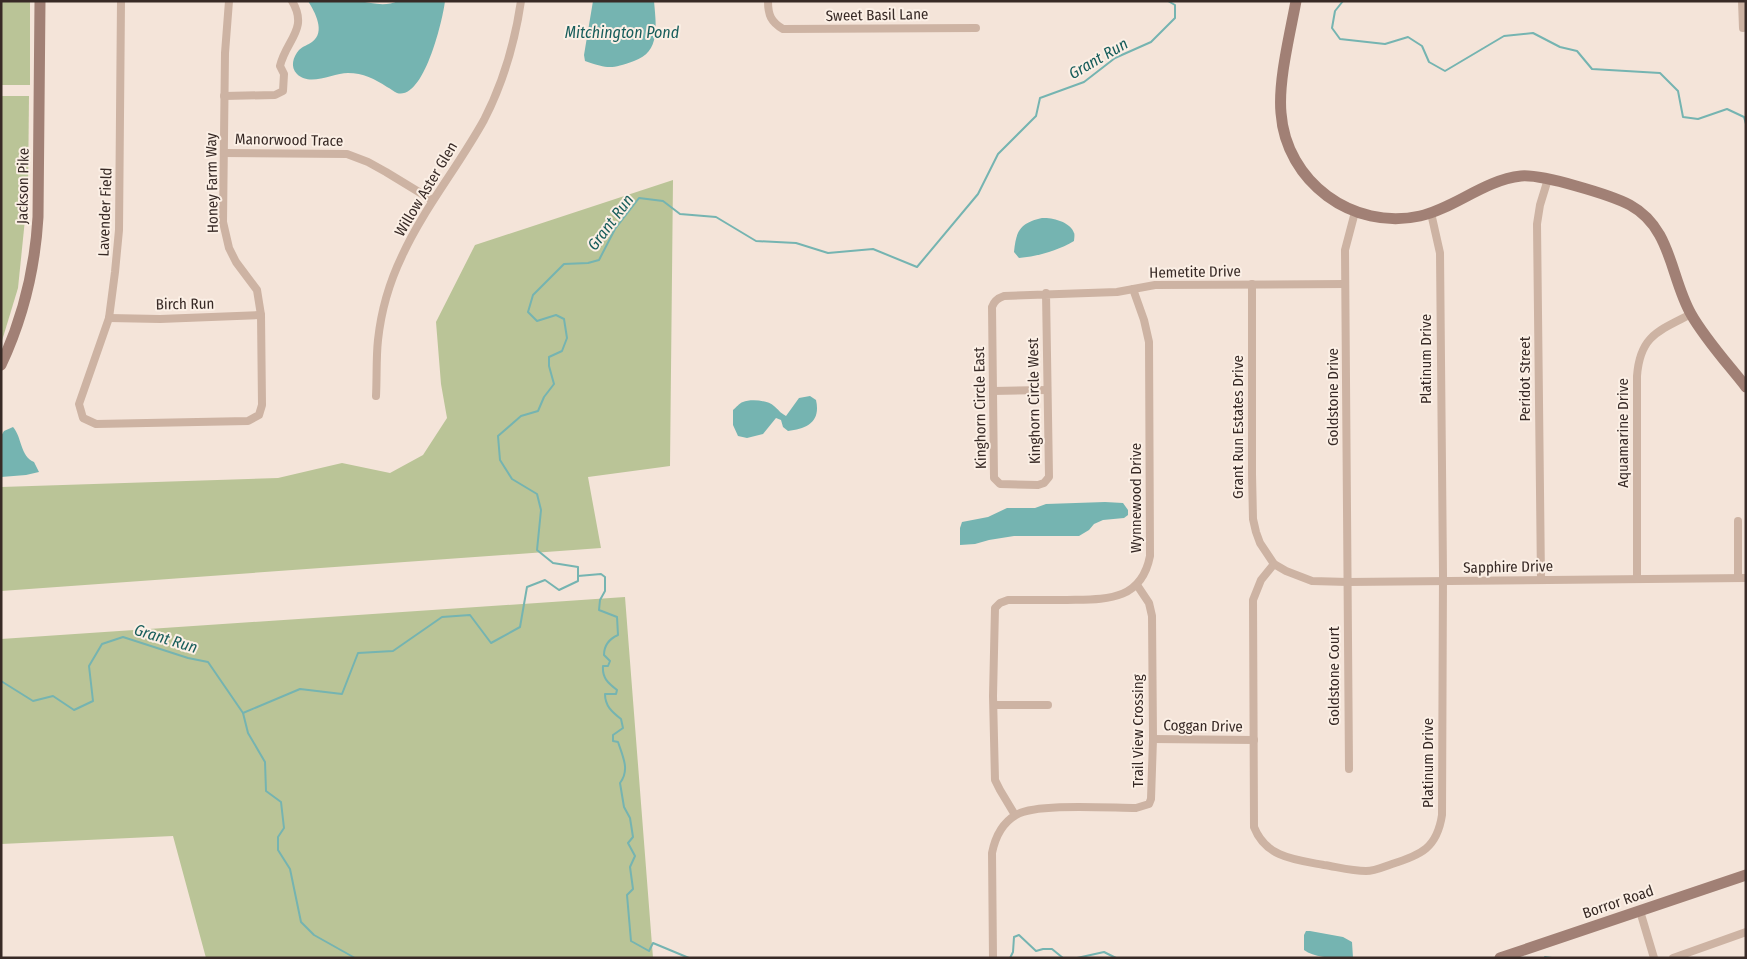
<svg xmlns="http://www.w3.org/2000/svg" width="1747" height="959" viewBox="0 0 1747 959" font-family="'Fira Sans Condensed',sans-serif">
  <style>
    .green { fill: #bac497 }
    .water { fill: #75b4b1 }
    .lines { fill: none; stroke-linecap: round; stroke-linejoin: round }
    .stream { stroke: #75b4b1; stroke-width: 2 }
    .street { stroke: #cdb3a3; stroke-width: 8 }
    .secondary { stroke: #a18075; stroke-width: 11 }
    .labels { text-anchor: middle; stroke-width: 4; stroke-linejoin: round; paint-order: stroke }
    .street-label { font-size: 15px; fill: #382a26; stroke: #fbefe5 }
    .water-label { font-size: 16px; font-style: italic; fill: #175d5b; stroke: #fbefe5 }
  </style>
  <rect width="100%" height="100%" fill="#f4e4d9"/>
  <!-- green -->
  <g class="green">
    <rect x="1" y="1" width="29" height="84"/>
    <polygon points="1,96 29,96 28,190 18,288 1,344"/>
    <polygon points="673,180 670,466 588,477 601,548 1,591 1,487 278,478 342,463 390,473 423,455 447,418 441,384 436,322 475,245"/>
    <polygon points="625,597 653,958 206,958 173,836 1,844 1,639"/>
  </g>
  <!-- water -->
  <g class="water">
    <path d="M308,1C325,1 342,0 359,1C372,3 385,7 398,1H445C443,19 424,101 397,93C394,92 390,88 387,87C375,79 363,73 348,73C333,73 310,87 297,74C290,67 293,57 299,50C303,46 308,45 312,42C326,32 315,12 308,1Z"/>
    <path d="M593,1H654C656,25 661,52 634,61C611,69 609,69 585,61L584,55Z"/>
    <path d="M1042,218C1052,217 1071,222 1074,233C1075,234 1074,240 1074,241C1057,251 1039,256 1019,258L1014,252C1016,231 1020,223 1042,218Z"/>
    <path d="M810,396L816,400C821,422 807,429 788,431L783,427L781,420L776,418L763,434L747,438L738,436L733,425V410C736,408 739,403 743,402C750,399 768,400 774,406C779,410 779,412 786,416L799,398Z"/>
    <path d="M13,427C22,437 20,456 34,462L39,472L26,475L1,477V436L4,431Z"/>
    <polygon points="1105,502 1123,503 1128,510 1128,515 1124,518 1103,520 1094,524 1089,530 1079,536 1014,536 989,540 975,544 960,545 960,528 962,522 988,517 1007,508 1035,508 1046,504"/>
    <path d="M1306,931H1310L1343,937L1352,942L1353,958C1338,958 1316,959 1304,950V935Z"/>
  </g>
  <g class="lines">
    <!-- stream -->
    <g class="stream">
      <polyline points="1343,1 1335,11 1332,28 1340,39 1385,44 1408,37 1422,46 1429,62 1445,71 1504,36 1533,33 1560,47 1577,51 1592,69 1660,73 1678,91 1683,117 1698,119 1727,109 1744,117 1746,124"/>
      <path d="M578,576L601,574L605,577V591L600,600L599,610L617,617L618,635C609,639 604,645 604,655L610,661L608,666H603C602,678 608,683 617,690L616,694H605C605,706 612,712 621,719L623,728L613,735V741L618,742C623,757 630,770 620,783L624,807L630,818L633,837L628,843L635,856L630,867L633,889L627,895L631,941L649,951L653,943L689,958"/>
      <polyline points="1,681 33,701 53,696 74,710 93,701 89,666 102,644 123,637 188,658 208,662 243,713 300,689 342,694 358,653 393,651 442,617 470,615 491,643 520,627 527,587 545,580 559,590 578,581 578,567 553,563 537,550 541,510 537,494 512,479 500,460 498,436 521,416 538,411 544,397 554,384 549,366 549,357 562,351 567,338 564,319 556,315 537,321 528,312 533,295 564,264 588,263 599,260 615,229 639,198 663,201 680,214 716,217 756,241 796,243 828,253 873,249 917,267 978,194 998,154 1036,116 1040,98 1084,82 1115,58 1151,42 1175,18 1175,5 1168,1"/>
      <polyline points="243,713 248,733 265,762 266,791 281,802 284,828 278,837 278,850 290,869 301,922 314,935 355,958"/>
      <polyline points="1545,957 1552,958"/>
      <polyline points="1010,958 1013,952 1014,937 1019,935 1036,951 1043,949 1052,949 1063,958"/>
      <polyline points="1077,958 1104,952 1116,958"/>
    </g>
    <!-- street -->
    <g class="street">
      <polyline points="121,1 119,230 115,272 109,318 79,404 83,418 96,424 248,421 259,415 262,405 261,315 257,290 236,262 229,248 223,222 225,53 229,1"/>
      <path d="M768,1C768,15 771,22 783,29L976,28"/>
      <polyline points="1742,1 1743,28"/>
      <path d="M224,96L275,95L283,91L284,74L280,66C286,40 309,29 292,1"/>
      <polyline points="224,153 347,154 368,162 386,172 432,200"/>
      <polyline points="1252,284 1252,474 1253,519 1256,532 1260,543 1274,564 1286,571 1312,581 1348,582 1746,578"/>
      <path d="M1046,293L1049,477L1044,483L1038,485L1000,484L994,478L992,307C994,301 998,298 1004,296L1117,292L1155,285L1345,284"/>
      <polyline points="109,318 160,319 261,315"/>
      <polyline points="993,391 1047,390"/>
      <path d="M376,396C377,378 376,358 378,340C381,312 390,281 402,256C424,208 458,167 484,120C503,83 515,42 521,1"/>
      <polyline points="1738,521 1738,578"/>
      <path d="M1274,564L1261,580L1253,600L1254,827C1266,858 1296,860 1324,865C1337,867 1352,871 1366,871C1375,871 1383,867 1392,864C1421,855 1437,848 1442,815L1443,574L1440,253L1431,213"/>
      <path d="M1637,579V376C1640,336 1658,331 1691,314"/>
      <polyline points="1541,580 1537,224 1540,205 1548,179"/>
      <polyline points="994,705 1048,705"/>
      <polyline points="1153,739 1254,740"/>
      <polyline points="1349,769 1345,250 1355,212"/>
      <path d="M1015,815L1000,790L995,780L993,696L995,608L1000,603L1008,600C1028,600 1048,600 1067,600C1105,599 1141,602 1150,556L1149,342L1144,320L1133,289"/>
      <polyline points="1640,911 1654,958"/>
      <path d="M993,958L992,853C995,838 1002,823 1016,815C1036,803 1109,808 1136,808L1149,804L1151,799L1153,739L1152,616L1149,603L1137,585"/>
      <polyline points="1673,958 1746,932"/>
    </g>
    <!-- secondary -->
    <g class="secondary">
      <path d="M1296,1C1290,34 1278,81 1281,113C1286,182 1353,231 1420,216C1455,208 1484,180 1521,176C1542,174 1611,195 1630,205C1672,228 1670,277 1691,314C1705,339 1728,364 1746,387"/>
      <path d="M1,365C23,318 35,269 38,217L40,1"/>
      <polyline points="1500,958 1746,875"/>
    </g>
  </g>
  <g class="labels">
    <!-- street labels -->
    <g class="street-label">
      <text transform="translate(877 15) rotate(-1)" y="5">Sweet Basil Lane</text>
      <text transform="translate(289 140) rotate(1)" y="5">Manorwood Trace</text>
      <text transform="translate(212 183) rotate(-91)" y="5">Honey Farm Way</text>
      <text transform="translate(23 186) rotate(-89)" y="5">Jackson Pike</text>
      <text transform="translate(426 189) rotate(-59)" y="5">Willow Aster Glen</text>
      <text transform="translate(105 212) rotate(-88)" y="5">Lavender Field</text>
      <text transform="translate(1195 272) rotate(-1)" y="5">Hemetite Drive</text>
      <text transform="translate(185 304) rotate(-1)" y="5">Birch Run</text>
      <text transform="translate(1426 359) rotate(-90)" y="5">Platinum Drive</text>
      <text transform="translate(1525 379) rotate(-90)" y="5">Peridot Street</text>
      <text transform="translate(1333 397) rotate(-90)" y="5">Goldstone Drive</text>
      <text transform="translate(1034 401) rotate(-91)" y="5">Kinghorn Circle West</text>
      <text transform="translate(980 408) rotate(-91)" y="5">Kinghorn Circle East</text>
      <text transform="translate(1238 427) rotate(-90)" y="5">Grant Run Estates Drive</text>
      <text transform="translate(1623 433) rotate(-90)" y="5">Aquamarine Drive</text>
      <text transform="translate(1136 498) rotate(-90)" y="5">Wynnewood Drive</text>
      <text transform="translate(1508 567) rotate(-1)" y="5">Sapphire Drive</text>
      <text transform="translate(1334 676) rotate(-90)" y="5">Goldstone Court</text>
      <text transform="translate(1203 726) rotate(1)" y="5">Coggan Drive</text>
      <text transform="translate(1138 731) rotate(-90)" y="5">Trail View Crossing</text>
      <text transform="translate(1428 763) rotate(-90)" y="5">Platinum Drive</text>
      <text transform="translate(1618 902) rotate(-19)" y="5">Borror Road</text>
    </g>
    <!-- water labels -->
    <g class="water-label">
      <text x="622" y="38">Mitchington Pond</text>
      <text transform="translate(1098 58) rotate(-30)" y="6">Grant Run</text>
      <text transform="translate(610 222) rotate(-53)" y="6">Grant Run</text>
      <text transform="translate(166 638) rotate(17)" y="6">Grant Run</text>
    </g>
  </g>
  <!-- border -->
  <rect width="1747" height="959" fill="none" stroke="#382a26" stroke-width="5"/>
</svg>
